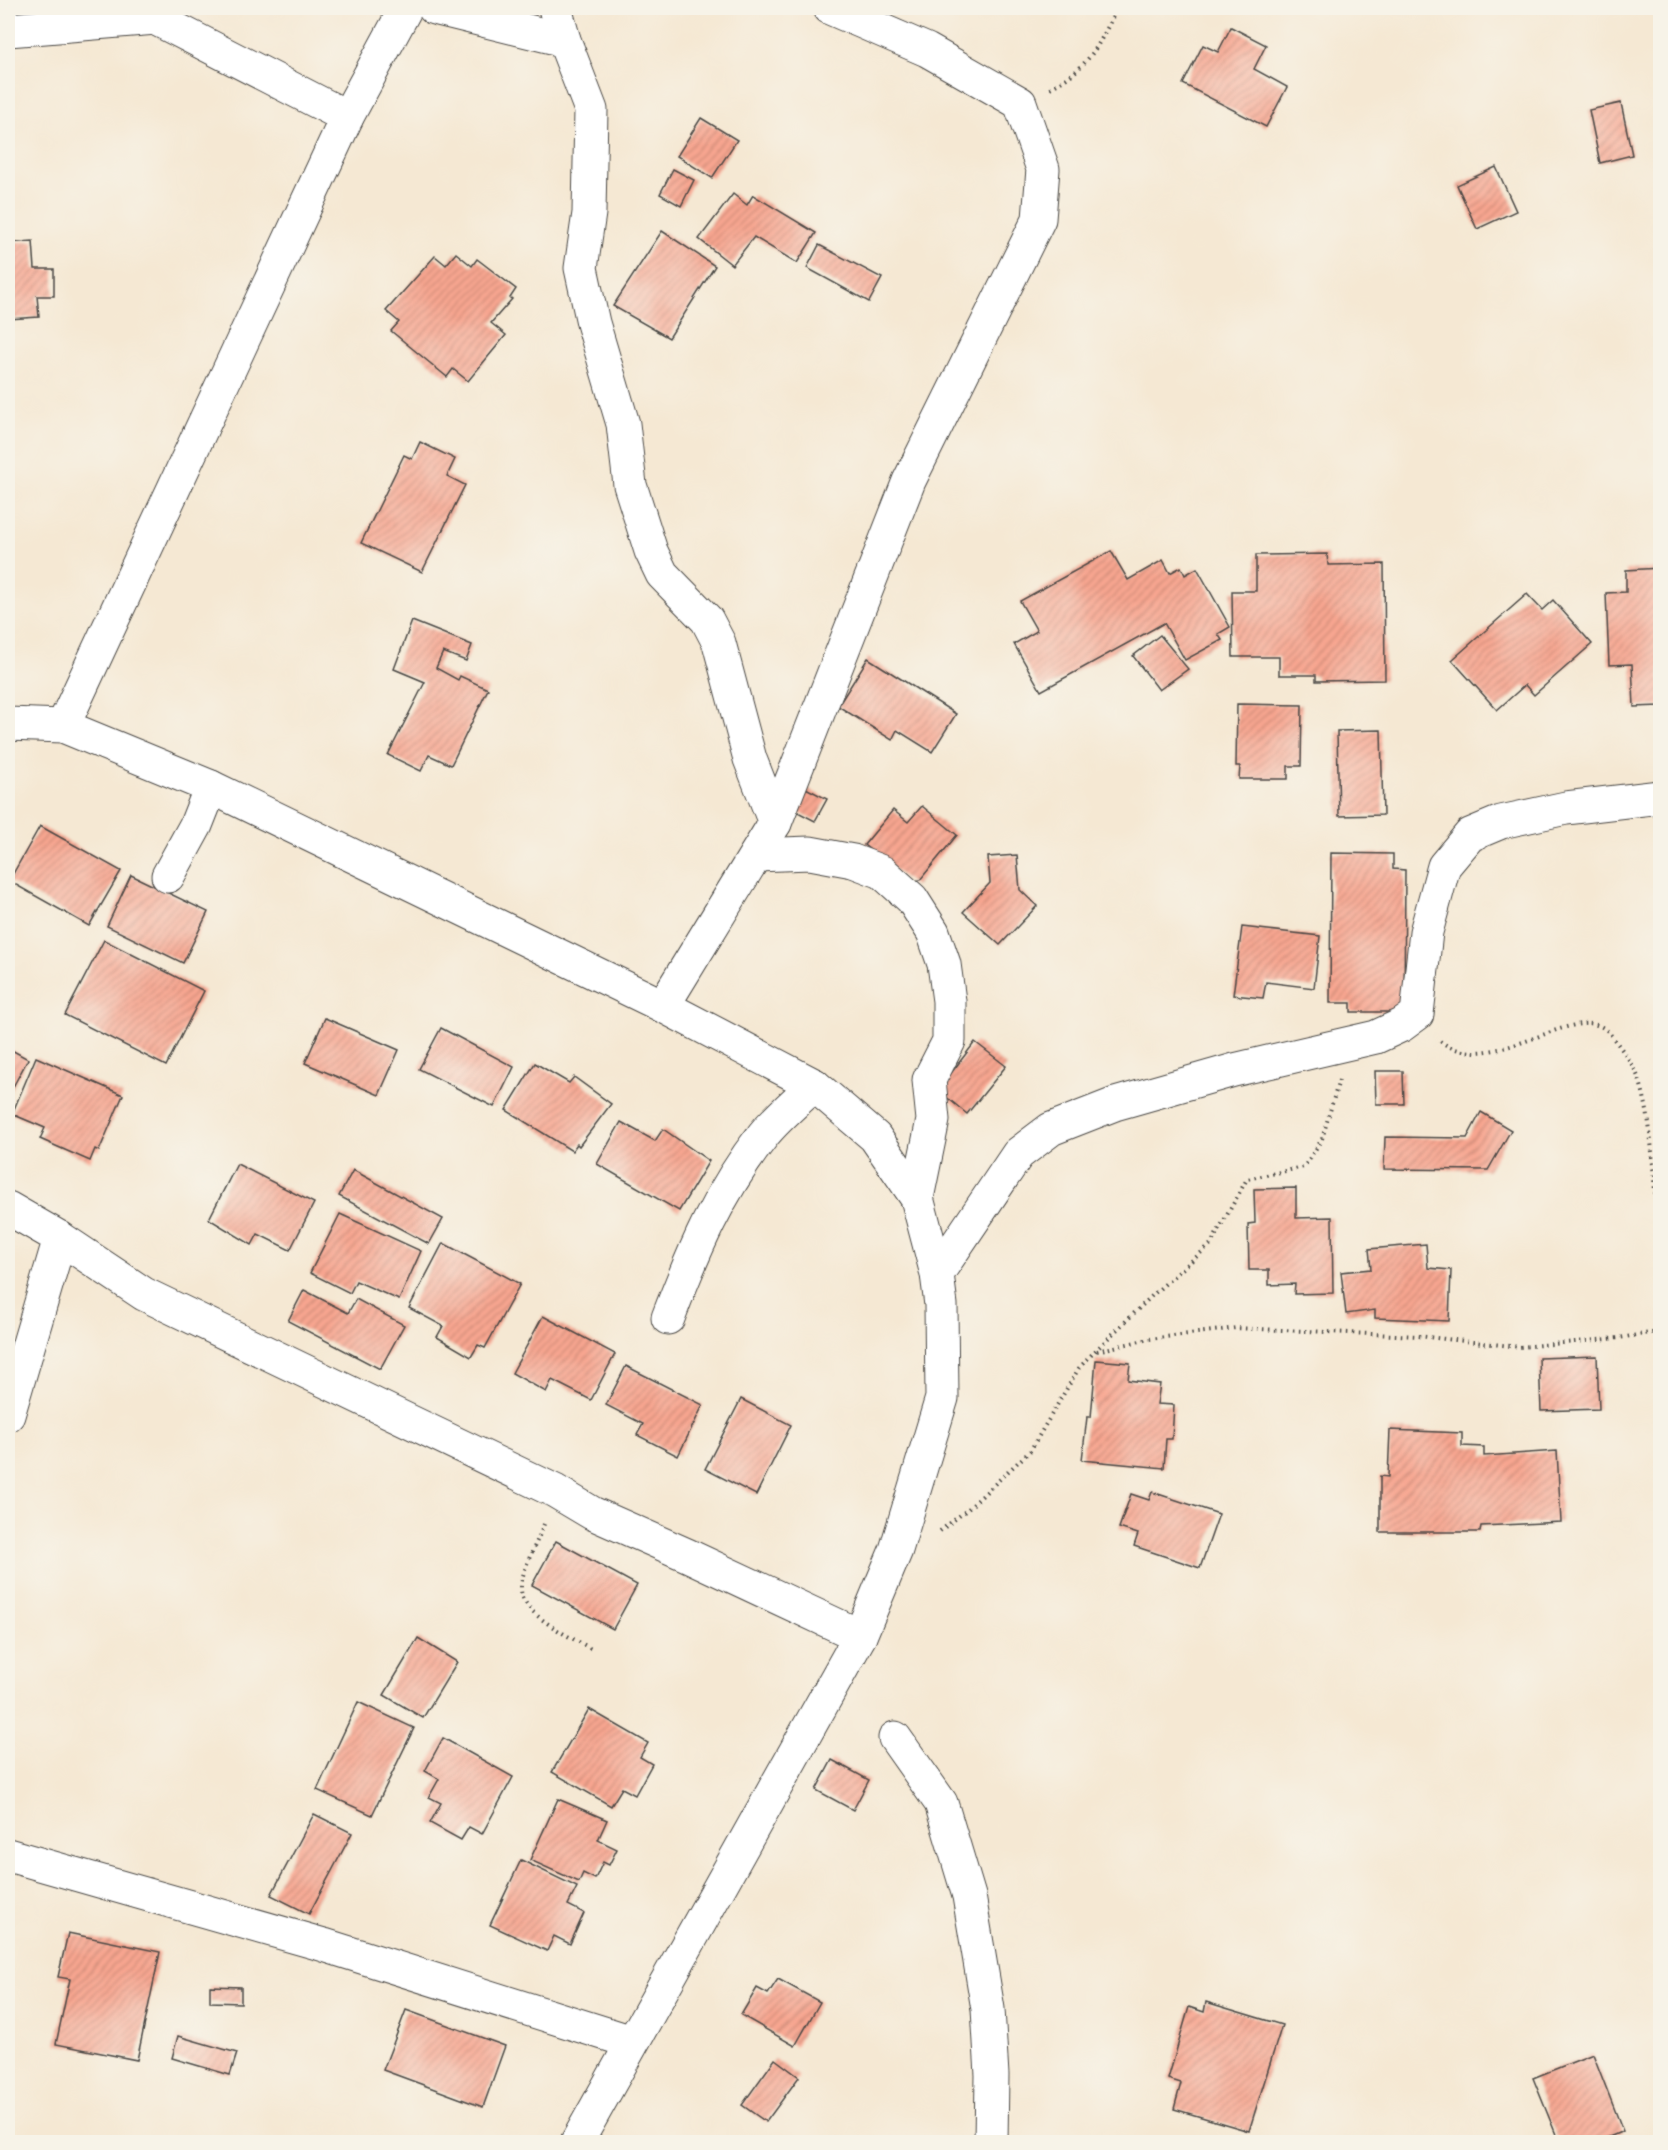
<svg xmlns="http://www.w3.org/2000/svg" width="1668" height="2150" viewBox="0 0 1668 2150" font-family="'Patrick Hand',sans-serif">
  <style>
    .building { fill: url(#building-hatch) }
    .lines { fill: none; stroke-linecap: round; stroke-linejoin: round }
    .street-casing { stroke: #494744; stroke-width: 35 }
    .path { stroke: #494744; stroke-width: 4; stroke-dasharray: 1.5 4.5; stroke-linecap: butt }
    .street { stroke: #fff; stroke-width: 33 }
  </style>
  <defs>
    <pattern id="building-hatch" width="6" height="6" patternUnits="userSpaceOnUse" patternTransform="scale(1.5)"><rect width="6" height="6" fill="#f8a690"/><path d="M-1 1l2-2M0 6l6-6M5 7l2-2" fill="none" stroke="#c98776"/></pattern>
  </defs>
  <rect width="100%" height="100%" fill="#f7f3e8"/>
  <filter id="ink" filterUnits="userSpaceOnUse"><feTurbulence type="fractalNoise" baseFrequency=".0167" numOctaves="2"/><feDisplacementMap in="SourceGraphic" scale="12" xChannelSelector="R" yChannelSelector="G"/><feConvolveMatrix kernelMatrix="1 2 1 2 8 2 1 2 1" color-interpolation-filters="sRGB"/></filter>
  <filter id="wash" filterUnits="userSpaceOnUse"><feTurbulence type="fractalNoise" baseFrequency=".008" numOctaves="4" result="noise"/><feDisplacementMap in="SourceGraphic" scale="24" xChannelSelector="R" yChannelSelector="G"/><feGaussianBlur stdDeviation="1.35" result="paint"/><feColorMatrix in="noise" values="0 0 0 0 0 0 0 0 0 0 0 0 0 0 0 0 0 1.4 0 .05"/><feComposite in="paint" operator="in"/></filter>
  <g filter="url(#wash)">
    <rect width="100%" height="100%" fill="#f5e8d3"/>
    <g id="blocks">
      <!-- building -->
      <g class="building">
        <polygon points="1231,27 1266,45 1254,69 1287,87 1266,127 1183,84 1203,45 1218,52"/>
        <polygon points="1621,103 1632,155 1600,163 1589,110"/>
        <polygon points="701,118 737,140 712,178 677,156"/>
        <polygon points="1496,167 1516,211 1477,229 1457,185"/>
        <polygon points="673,169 694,180 681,206 660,194"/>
        <polygon points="733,194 747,205 753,195 816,233 797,263 754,237 732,265 699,239"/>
        <polygon points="662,231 715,266 669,338 613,306"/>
        <polygon points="33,241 35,269 54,269 54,296 37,296 39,317 8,319 8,243"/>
        <polygon points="819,245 882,278 869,302 807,268"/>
        <polygon points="456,253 472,266 477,259 516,289 510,298 512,299 491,323 506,335 468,381 453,369 447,377 391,331 399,322 386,311 435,256 446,265"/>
        <polygon points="420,442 455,459 447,476 465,485 422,572 361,543 404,455 412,459"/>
        <polygon points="1111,551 1128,580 1163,560 1170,573 1181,567 1185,575 1197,568 1230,627 1218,634 1222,640 1185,660 1164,623 1041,691 1014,644 1037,631 1020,601"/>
        <polygon points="1327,554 1328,565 1384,564 1385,680 1316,681 1316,675 1279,675 1279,657 1233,657 1232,591 1256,591 1256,555"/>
        <polygon points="1660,568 1660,706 1634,707 1632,664 1609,665 1606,593 1626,592 1626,570"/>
        <polygon points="1527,594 1542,610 1553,600 1592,644 1534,695 1525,685 1497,710 1452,660"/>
        <polygon points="412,621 472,645 466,661 443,652 436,668 458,680 460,676 488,689 451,765 429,755 421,771 388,755 425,682 394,669"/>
        <polygon points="1160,635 1188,669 1159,690 1133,656"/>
        <polygon points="868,658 956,714 932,752 897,730 892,740 838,706"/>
        <polygon points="1237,704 1302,705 1301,766 1288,766 1288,779 1239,779 1240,766 1236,766"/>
        <polygon points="1381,730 1383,815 1339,816 1337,731"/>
        <polygon points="800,785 827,799 815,821 788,807"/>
        <polygon points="922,806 957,835 915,886 864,845 893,810 908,822"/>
        <polygon points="40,826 121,871 89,926 9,881"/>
        <polygon points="1331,853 1393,854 1393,869 1405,870 1404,1012 1351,1012 1351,1003 1330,1003"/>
        <polygon points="1017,855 1020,890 1037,906 1000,945 963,912 990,883 988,857"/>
        <polygon points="131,875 208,912 183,963 107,926"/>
        <polygon points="1242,927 1320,936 1314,988 1266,982 1263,998 1233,995"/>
        <polygon points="104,940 204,991 166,1066 65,1015"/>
        <polygon points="325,1018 399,1050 379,1095 305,1063"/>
        <polygon points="441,1028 514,1067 494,1107 419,1069"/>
        <polygon points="975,1042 1006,1066 967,1114 938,1090"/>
        <polygon points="8,1048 28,1059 8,1096"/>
        <polygon points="36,1057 123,1095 99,1151 95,1149 90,1161 40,1139 45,1128 12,1114"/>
        <polygon points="535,1063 569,1083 574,1077 611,1104 579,1146 577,1144 572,1151 506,1110"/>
        <polygon points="1375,1071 1403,1071 1404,1104 1376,1104"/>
        <polygon points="1481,1112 1511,1130 1488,1170 1384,1169 1385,1137 1467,1138"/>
        <polygon points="621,1122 655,1141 663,1129 709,1161 679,1211 597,1164"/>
        <polygon points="237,1164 314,1203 290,1250 258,1234 252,1245 209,1219"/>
        <polygon points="353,1170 443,1219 429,1244 339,1196"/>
        <polygon points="1296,1188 1296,1218 1332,1217 1333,1293 1294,1294 1295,1284 1269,1285 1269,1270 1249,1270 1248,1224 1255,1223 1254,1189"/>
        <polygon points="340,1214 421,1251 399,1300 356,1281 350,1293 310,1273"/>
        <polygon points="443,1243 520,1284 485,1348 478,1345 471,1357 437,1337 443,1326 409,1308"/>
        <polygon points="1426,1244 1428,1268 1451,1270 1449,1321 1375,1318 1375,1310 1346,1314 1341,1272 1371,1269 1369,1249"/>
        <polygon points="304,1290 348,1313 356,1299 404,1325 380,1369 288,1321"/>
        <polygon points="543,1316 615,1354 591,1400 552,1380 546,1392 512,1373"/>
        <polygon points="1597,1356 1599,1409 1541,1411 1539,1358"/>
        <polygon points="1096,1360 1130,1363 1128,1380 1160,1384 1157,1404 1174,1405 1172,1439 1166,1439 1164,1468 1082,1460 1087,1417 1091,1417"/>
        <polygon points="626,1366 703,1405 678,1456 637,1435 643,1424 606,1405"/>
        <polygon points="741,1399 791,1425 756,1495 705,1469"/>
        <polygon points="1390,1430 1462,1433 1462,1446 1484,1447 1484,1456 1557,1451 1561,1522 1481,1526 1480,1532 1380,1532 1380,1476 1388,1477"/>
        <polygon points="1152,1492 1219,1514 1200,1568 1134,1546 1138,1534 1119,1528 1131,1494 1149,1500"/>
        <polygon points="556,1541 637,1585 613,1629 532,1585"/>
        <polygon points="418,1638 457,1662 423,1718 384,1695"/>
        <polygon points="358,1702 414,1728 372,1815 317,1790"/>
        <polygon points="589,1709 648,1743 640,1757 652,1764 635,1795 622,1788 611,1806 552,1772"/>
        <polygon points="443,1738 513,1777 482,1834 469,1827 461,1840 430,1823 441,1803 429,1797 439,1779 425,1771"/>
        <polygon points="832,1760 869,1780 853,1810 816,1790"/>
        <polygon points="558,1799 607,1820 598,1840 617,1849 609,1865 603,1862 595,1879 583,1873 579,1882 530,1860"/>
        <polygon points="314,1814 352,1833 309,1914 271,1895"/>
        <polygon points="521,1860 577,1887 568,1905 584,1913 570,1944 554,1936 547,1951 490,1925"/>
        <polygon points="68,1933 160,1952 137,2060 56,2044 70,1979 58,1977"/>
        <polygon points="778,1979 820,2002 795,2046 741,2015 757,1988 768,1994"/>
        <polygon points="210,1986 241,1987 241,2003 210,2002"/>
        <polygon points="1206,2002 1282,2025 1249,2131 1174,2109 1181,2083 1168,2079 1189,2007 1204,2012"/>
        <polygon points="406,2010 505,2046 483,2107 383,2070"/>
        <polygon points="178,2036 237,2053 230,2075 172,2058"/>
        <polygon points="1593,2054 1623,2131 1600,2141 1600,2142 1559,2142 1533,2078"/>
        <polygon points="775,2059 799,2077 766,2122 742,2105"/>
      </g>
    </g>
  </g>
  <g filter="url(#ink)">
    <use href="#blocks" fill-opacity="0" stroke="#494744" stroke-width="1.5"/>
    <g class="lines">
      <defs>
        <g id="street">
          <polyline points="135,8 347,117"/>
          <polyline points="434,8 564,40"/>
          <polyline points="555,8 564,40 591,110 589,213 581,268 593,323 623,424 630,485 651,551 662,574 707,620 719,643 750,759 775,823"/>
          <polyline points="8,30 156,18"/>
          <polyline points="8,724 63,726 211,787 663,1006 814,1085 875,1137 917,1198 937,1274 941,1305 942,1398 896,1550 860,1636 577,2142"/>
          <polyline points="63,726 347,117 406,8"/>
          <polyline points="756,855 810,853 853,861 882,872 912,899 933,932 944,964 949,1001 949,1041 929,1080 933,1120 917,1198"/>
          <polyline points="168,876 196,825 211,787"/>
          <polyline points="663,1006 775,823 909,481 1039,219 1043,169 1020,103 927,50 830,8"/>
          <polyline points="8,1208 60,1238 8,1415"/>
          <polyline points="60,1238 144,1294 555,1491 592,1513 687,1555 860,1636"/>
          <polyline points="937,1274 1018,1154 1051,1129 1115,1104 1234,1070 1376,1037 1402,1025 1417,1014 1426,932 1444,866 1470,835 1501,822 1566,808 1660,797"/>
          <path d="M668,1318C694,1250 718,1193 764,1134C778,1117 797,1101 814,1085"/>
          <polyline points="895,1738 941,1803 969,1896 988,2009 992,2075 991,2142"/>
          <polyline points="8,1855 324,1945 632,2042"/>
        </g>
      </defs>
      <!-- street casing -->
      <use href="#street" class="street-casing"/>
      <!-- path -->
      <g class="path">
        <path d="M1050,88C1089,68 1099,45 1117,8"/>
        <path d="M1440,1041C1491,1079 1571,1004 1605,1029C1610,1032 1613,1039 1617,1043C1626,1055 1635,1067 1640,1082C1655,1129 1651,1182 1660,1231"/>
        <polyline points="1097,1351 1149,1339 1236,1328 1418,1336 1520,1347 1619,1338 1657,1332 1660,1328"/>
        <path d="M544,1524C538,1541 520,1573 521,1589C521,1615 573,1638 593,1650"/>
        <polyline points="940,1531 968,1509 1030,1451 1079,1368 1095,1351 1158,1290 1211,1244 1247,1179 1304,1167 1322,1139 1339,1080"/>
      </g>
      <!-- street -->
      <use href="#street" class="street"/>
    </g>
  </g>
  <!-- margin -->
  <rect width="1668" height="2150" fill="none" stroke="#f7f3e8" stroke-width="30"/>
</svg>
